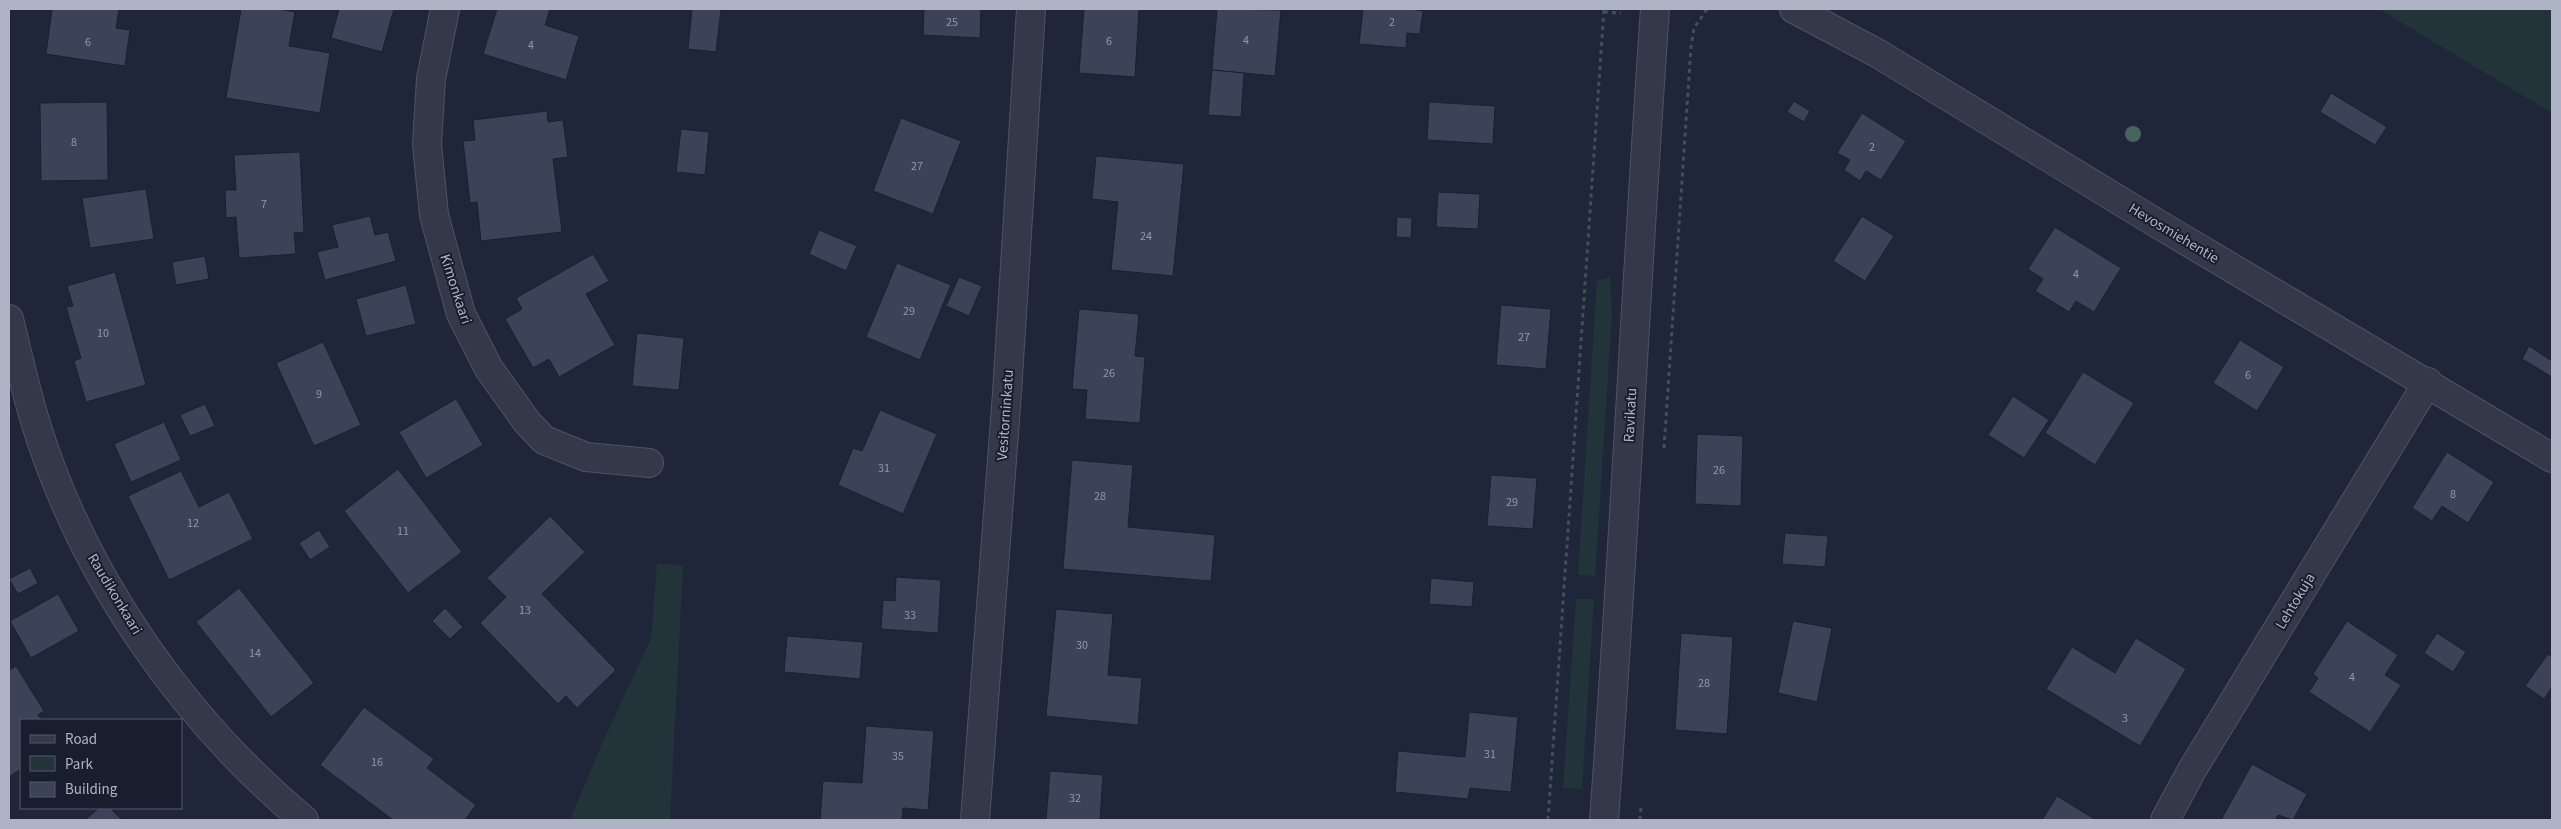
<svg xmlns="http://www.w3.org/2000/svg" width="2561" height="829" viewBox="0 0 2561 829" font-family="'Source Sans 3',sans-serif">
  <style>
    .green { fill: #22333a }
    .building { fill: #3c4359; stroke: #1b2030 }
    .lines { fill: none; stroke-linecap: round; stroke-linejoin: round }
    .minor-casing { stroke: #4e5364; stroke-width: 30 }
    .tertiary-casing { stroke: #4e5364; stroke-width: 30 }
    .path { stroke: #405057; stroke-width: 3; stroke-dasharray: 4 4; stroke-linecap: butt }
    .minor { stroke: #343949; stroke-width: 28 }
    .tertiary { stroke: #343949; stroke-width: 28 }
    .tree { fill: #46645d }
    .labels { text-anchor: middle; stroke-width: 4; stroke-linejoin: round; paint-order: stroke }
    .number-label { font-size: 12px; fill: #9297ab }
    .street-label { font-size: 15px; fill: #aeb3c6; stroke: #191e2e }
  </style>
  <rect width="100%" height="100%" fill="#202639"/>
  <!-- green -->
  <g class="green">
    <polygon points="2379,9 2552,9 2552,113"/>
    <polygon points="1610,277 1612,314 1595,576 1578,575 1597,281"/>
    <polygon points="657,563 683,566 670,820 570,820 603,741 651,639"/>
    <polygon points="1576,599 1594,599 1582,789 1563,788"/>
  </g>
  <!-- building -->
  <g class="building">
    <polygon points="52,9 119,9 116,28 130,30 125,66 46,54"/>
    <polygon points="241,9 279,9 295,12 289,46 330,53 320,113 226,98"/>
    <polygon points="339,9 394,9 382,52 331,38"/>
    <polygon points="497,9 550,9 545,25 579,36 566,80 483,54"/>
    <polygon points="692,9 721,9 716,52 688,49"/>
    <polygon points="924,9 981,9 980,38 923,35"/>
    <polygon points="1084,9 1139,9 1135,77 1079,73"/>
    <polygon points="1217,9 1281,10 1275,76 1212,70"/>
    <polygon points="1363,9 1410,9 1423,11 1420,34 1407,33 1406,48 1359,44"/>
    <polygon points="1212,70 1244,73 1241,117 1208,115"/>
    <polygon points="2331,93 2387,127 2375,145 2320,112"/>
    <polygon points="1794,101 1810,111 1804,122 1787,112"/>
    <polygon points="107,102 108,180 41,181 40,103"/>
    <polygon points="1429,102 1495,106 1493,144 1427,140"/>
    <polygon points="547,111 548,122 563,120 568,157 553,159 562,232 481,241 477,202 470,203 463,141 475,140 473,120"/>
    <polygon points="1862,113 1906,141 1881,180 1866,171 1860,181 1844,170 1850,160 1837,153"/>
    <polygon points="901,118 961,141 933,214 873,191"/>
    <polygon points="681,129 709,132 705,175 676,172"/>
    <polygon points="300,152 304,232 294,233 296,254 239,258 236,217 226,218 225,190 236,190 234,155"/>
    <polygon points="1096,156 1184,164 1173,276 1111,270 1118,202 1092,199"/>
    <polygon points="146,189 154,239 90,248 82,198"/>
    <polygon points="1438,192 1480,194 1478,229 1436,227"/>
    <polygon points="370,216 375,235 388,232 396,261 325,280 317,252 338,247 332,225"/>
    <polygon points="1862,216 1894,236 1865,281 1833,261"/>
    <polygon points="1397,217 1412,218 1411,238 1396,237"/>
    <polygon points="2055,227 2121,268 2094,312 2076,301 2069,312 2035,291 2043,279 2028,269"/>
    <polygon points="819,230 857,246 846,271 809,254"/>
    <polygon points="593,254 609,281 586,294 615,345 559,377 549,359 533,368 505,319 522,309 516,298"/>
    <polygon points="205,256 209,279 176,285 172,262"/>
    <polygon points="897,263 951,285 920,360 866,337"/>
    <polygon points="115,272 146,385 86,402 74,361 81,358 66,307 73,306 67,286"/>
    <polygon points="959,277 982,286 969,316 946,306"/>
    <polygon points="406,285 416,324 366,336 356,299"/>
    <polygon points="1501,305 1551,309 1546,369 1496,365"/>
    <polygon points="1079,309 1139,314 1135,356 1145,357 1140,423 1085,419 1087,390 1072,389"/>
    <polygon points="637,333 684,338 679,390 632,386"/>
    <polygon points="2240,340 2284,367 2257,411 2213,383"/>
    <polygon points="323,342 361,425 314,446 276,363"/>
    <polygon points="2529,346 2552,361 2552,377 2522,359"/>
    <polygon points="2083,372 2134,403 2095,465 2045,433"/>
    <polygon points="2013,396 2049,420 2024,458 1988,435"/>
    <polygon points="456,399 483,445 426,478 399,432"/>
    <polygon points="205,404 215,426 190,436 180,415"/>
    <polygon points="880,410 937,434 903,514 838,485 853,448 862,451"/>
    <polygon points="164,422 181,460 131,482 114,444"/>
    <polygon points="1697,434 1743,436 1741,506 1695,504"/>
    <polygon points="2447,452 2494,482 2468,523 2442,506 2432,521 2412,508"/>
    <polygon points="1072,460 1133,465 1128,527 1215,535 1211,581 1063,569"/>
    <polygon points="398,469 462,552 408,593 344,511"/>
    <polygon points="181,471 199,507 229,492 253,539 169,580 128,496"/>
    <polygon points="1491,475 1537,478 1533,529 1487,526"/>
    <polygon points="550,516 585,552 542,594 616,670 577,708 566,696 558,704 480,623 506,597 487,578"/>
    <polygon points="319,530 330,547 310,560 299,543"/>
    <polygon points="1785,533 1828,536 1825,567 1782,564"/>
    <polygon points="30,568 38,583 18,594 9,579"/>
    <polygon points="896,577 941,580 938,633 881,629 883,600 895,601"/>
    <polygon points="1431,578 1474,582 1472,607 1429,604"/>
    <polygon points="239,588 314,683 271,717 196,622"/>
    <polygon points="58,594 79,631 31,658 10,621"/>
    <polygon points="445,608 463,627 450,639 432,621"/>
    <polygon points="1056,609 1113,614 1108,675 1142,678 1138,725 1046,716"/>
    <polygon points="1793,621 1832,628 1817,702 1778,693"/>
    <polygon points="2347,621 2398,655 2385,675 2401,685 2370,732 2309,692 2318,678 2313,674"/>
    <polygon points="1681,633 1733,637 1727,734 1675,730"/>
    <polygon points="2437,633 2466,652 2453,672 2424,653"/>
    <polygon points="787,636 863,642 860,679 784,672"/>
    <polygon points="2136,638 2186,669 2140,746 2046,689 2072,647 2115,673"/>
    <polygon points="2548,654 2552,657 2552,687 2544,699 2525,686"/>
    <polygon points="16,666 44,711 38,715 42,720 21,720 21,769 9,777 9,670"/>
    <polygon points="364,707 434,759 427,768 476,805 465,820 393,820 320,765"/>
    <polygon points="1469,712 1518,717 1511,792 1470,788 1468,799 1395,792 1398,751 1465,757"/>
    <polygon points="866,726 934,731 928,810 903,808 902,820 820,820 823,781 862,783"/>
    <polygon points="2252,764 2307,794 2293,820 2278,815 2275,820 2221,820"/>
    <polygon points="1050,771 1103,775 1100,820 1046,820"/>
    <polygon points="2057,796 2096,820 2042,820"/>
    <polygon points="99,808 110,808 122,820 85,820"/>
  </g>
  <g class="lines">
    <defs>
      <g id="minor">
        <polyline points="445,9 431,79 427,144 434,215 461,314 489,369 527,422 544,440 586,457 649,463"/>
        <polyline points="1794,9 1877,53 2163,227 2552,458"/>
        <path d="M9,319C17,353 25,387 35,421C82,575 181,717 304,820"/>
        <polyline points="975,820 1007,393 1031,9"/>
        <polyline points="2165,820 2192,770 2428,382"/>
      </g>
      <path id="tertiary" d="M1604,820C1624,550 1636,279 1655,9"/>
    </defs>
    <!-- minor casing -->
    <use href="#minor" class="minor-casing"/>
    <!-- tertiary casing -->
    <use href="#tertiary" class="tertiary-casing"/>
    <!-- path -->
    <g class="path">
      <polyline points="1604,12 1621,13"/>
      <polyline points="1664,448 1691,47 1694,28 1707,9"/>
      <polyline points="1548,820 1604,9"/>
      <polyline points="1640,820 1641,808"/>
    </g>
    <!-- minor -->
    <use href="#minor" class="minor"/>
    <!-- tertiary -->
    <use href="#tertiary" class="tertiary"/>
  </g>
  <!-- trees -->
  <circle class="tree" cx="2133" cy="134" r="8"/>
  <g class="labels">
    <!-- number labels -->
    <g class="number-label">
      <text x="952" y="26">25</text>
      <text x="1392" y="26">2</text>
      <text x="1246" y="44">4</text>
      <text x="1109" y="45">6</text>
      <text x="88" y="46">6</text>
      <text x="531" y="49">4</text>
      <text x="74" y="146">8</text>
      <text x="1872" y="151">2</text>
      <text x="917" y="170">27</text>
      <text x="264" y="208">7</text>
      <text x="1146" y="240">24</text>
      <text x="2076" y="278">4</text>
      <text x="909" y="315">29</text>
      <text x="103" y="337">10</text>
      <text x="1524" y="341">27</text>
      <text x="1109" y="377">26</text>
      <text x="2248" y="379">6</text>
      <text x="319" y="398">9</text>
      <text x="884" y="472">31</text>
      <text x="1719" y="474">26</text>
      <text x="2453" y="498">8</text>
      <text x="1100" y="500">28</text>
      <text x="1512" y="506">29</text>
      <text x="193" y="527">12</text>
      <text x="403" y="535">11</text>
      <text x="525" y="614">13</text>
      <text x="910" y="619">33</text>
      <text x="1082" y="649">30</text>
      <text x="255" y="657">14</text>
      <text x="2352" y="681">4</text>
      <text x="1704" y="687">28</text>
      <text x="2125" y="722">3</text>
      <text x="1490" y="758">31</text>
      <text x="898" y="760">35</text>
      <text x="377" y="766">16</text>
      <text x="1075" y="802">32</text>
    </g>
    <!-- street labels -->
    <g class="street-label">
      <text transform="translate(2174 233) rotate(31)" y="5">Hevosmiehentie</text>
      <text transform="translate(456 289) rotate(72)" y="5">Kimonkaari</text>
      <text transform="translate(1005 415) rotate(-86)" y="5">Vesitorninkatu</text>
      <text transform="translate(1630 415) rotate(-87)" y="5">Ravikatu</text>
      <text transform="translate(115 594) rotate(59)" y="5">Raudikonkaari</text>
      <text transform="translate(2295 601) rotate(-59)" y="5">Lehtokuja</text>
    </g>
  </g>
  <!-- border -->
  <rect width="2561" height="829" fill="none" stroke="#aeb3c6" stroke-width="20"/>
  <!-- legend -->
  <rect x="20" y="719" width="162" height="90" fill="#191e2e" stroke="#555a6b"/>
  <rect x="30" y="735" width="25" height="8" fill="#343949" stroke="#555a6b"/>
  <text x="65" y="744" font-size="15" fill="#aeb3c6">Road</text>
  <rect x="30" y="756" width="25" height="15" fill="#22333a" stroke="#555a6b"/>
  <text x="65" y="769" font-size="15" fill="#aeb3c6">Park</text>
  <rect x="30" y="782" width="25" height="15" fill="#3c4359" stroke="#555a6b"/>
  <text x="65" y="794" font-size="15" fill="#aeb3c6">Building</text>
</svg>
